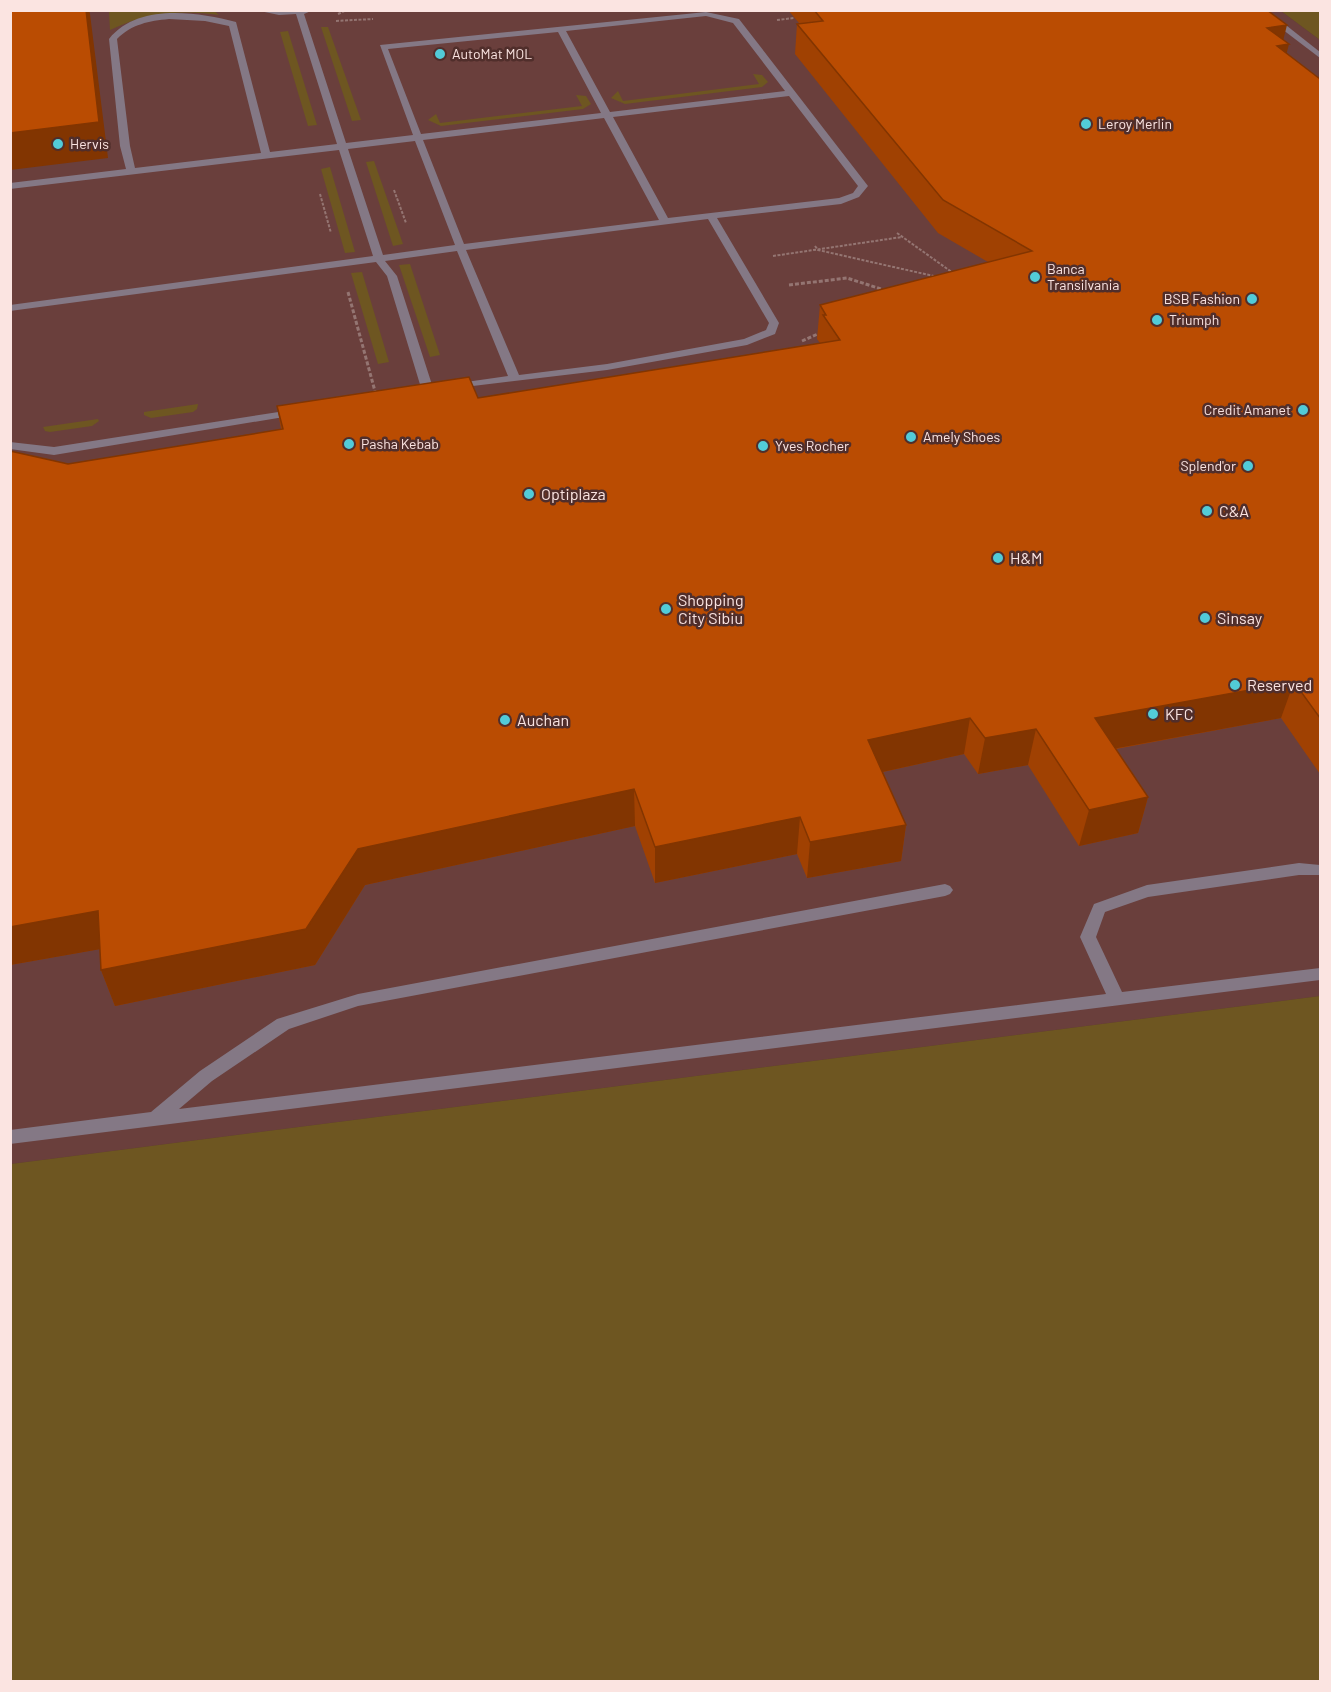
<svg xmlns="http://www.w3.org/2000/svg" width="1331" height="1692" viewBox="0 0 1331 1692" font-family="Barlow,sans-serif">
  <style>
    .built { fill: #6a3f3c }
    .green { fill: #6e5621 }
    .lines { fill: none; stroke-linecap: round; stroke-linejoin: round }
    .path-far1 { stroke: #947572; stroke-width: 2; stroke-dasharray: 3 1.5; stroke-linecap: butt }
    .path { stroke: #947572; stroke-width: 3; stroke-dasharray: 4 2; stroke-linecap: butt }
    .minor { fill: #847885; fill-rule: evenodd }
    .wall { fill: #a04102 }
    .shaded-wall { fill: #823501 }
    .building { fill: #ba4c02; stroke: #823501; stroke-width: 1.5 }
    .poi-dot { fill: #52cbd8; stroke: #502e2b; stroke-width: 2 }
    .labels { text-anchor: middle; stroke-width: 5; stroke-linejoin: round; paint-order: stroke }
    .far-poi-label { font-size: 14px; fill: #fbe4e1; stroke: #502e2b; text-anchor: start }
    .poi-label { font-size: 16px; fill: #fbe4e1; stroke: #502e2b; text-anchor: start }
  </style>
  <rect width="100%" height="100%" fill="#5b3835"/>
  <!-- built -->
  <polygon class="built" points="10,11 1281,11 1320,40 1320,996 11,1164"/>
  <!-- green -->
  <g class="green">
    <path d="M127,10H213L219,15C182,9 144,13 110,30L109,12Z"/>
    <polygon points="1281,11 1320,11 1320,40"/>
    <polygon points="321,27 328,27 361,120 352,121"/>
    <polygon points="288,31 317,125 308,126 280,32"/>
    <polygon points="753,74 762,75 768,82 762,87 625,104 611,98 618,91 623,101 759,84"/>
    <polygon points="576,95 586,96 591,104 583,109 441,126 428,120 436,114 440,123 582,106"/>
    <polygon points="374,161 403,244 393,246 366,162"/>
    <polygon points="330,167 355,252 345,253 321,169"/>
    <polygon points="410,264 440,355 430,357 399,265"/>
    <polygon points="362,272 389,362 378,364 351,273"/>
    <polygon points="198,404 197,409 193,412 151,418 144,415 144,412"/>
    <polygon points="98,419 99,421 92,426 50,432 45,431 43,427"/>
    <polygon points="1320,996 1320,1681 11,1681 11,1164"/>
  </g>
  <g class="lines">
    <!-- path-far1 -->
    <g class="path-far1">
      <polyline points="338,14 347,10"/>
      <polyline points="777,20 794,18"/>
      <polyline points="336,21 373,19"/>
      <polyline points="394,190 406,223"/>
      <polyline points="320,194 331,233"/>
      <polyline points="897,233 953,273"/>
      <polyline points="815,246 818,250 938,277"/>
      <polyline points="773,256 902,237"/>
    </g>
    <!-- path -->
    <g class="path">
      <polyline points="789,285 847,278 884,290"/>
      <polyline points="348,292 376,395"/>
      <polyline points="802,341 820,333"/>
    </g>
    <!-- minor -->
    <g class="minor">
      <path d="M255,10L311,11L304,14L346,143L413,135L380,45L706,12L739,19L868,186L859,197L841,204L717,218L779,323L775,334L747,345L607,370L448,389V385L452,384L508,376L457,251L385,261L397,276L434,391L428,394L422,391L387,276L376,262L10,311V305L373,256L339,150L10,189V183L126,169L120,146L109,39C138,3 196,12 236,22L270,152L337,144L296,14L279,15ZM706,16L733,23L785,91L610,112L566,31ZM169,19L205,21L229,26L261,153L135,168L130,146L117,39C132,24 149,21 169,19ZM558,32L601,113L421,134L388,49ZM789,96L858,186L853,193L839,198L668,218L613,117ZM604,118L659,220L464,244L423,140ZM415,141L455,245L383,255L348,149ZM708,219L769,323L766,330L744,339L607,364L519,375L466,250Z"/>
      <polygon points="1257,10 1267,10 1320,52 1320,58"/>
      <polygon points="298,409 302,410 302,414 54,455 10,449 10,442 54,447"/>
      <polygon points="1299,863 1320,865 1320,875 1299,875 1148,897 1105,912 1096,937 1122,992 1320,968 1320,980 10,1144 10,1130 151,1112 200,1071 277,1019 358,994 945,884 950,886 953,890 950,894 945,896 358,1006 289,1029 212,1081 179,1109 1106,994 1080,937 1094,904 1147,885"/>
    </g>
  </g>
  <!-- wall -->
  <polygon class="wall" points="788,10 1267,10 1283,40 1286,53 1320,79 1320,774 1281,718 1116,749 1148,797 1138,833 1079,846 1028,765 978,774 964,754 883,772 906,825 901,861 807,878 797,854 655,883 635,826 365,885 315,965 115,1006 101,970 100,949 10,965 68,464 281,429 277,406 478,398 820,343 817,339 820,305 988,262 938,233 795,54 797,24 799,23"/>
  <!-- shaded-wall -->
  <g class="shaded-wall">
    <polygon points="86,10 89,10 90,14 108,158 10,170 10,133"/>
    <polygon points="1287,25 1282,45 1289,44 1281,75 1267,28"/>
    <polygon points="1294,682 1281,718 1085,754 1095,718"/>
    <polygon points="970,718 964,754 864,776 868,740"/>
    <polygon points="1036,729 1028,765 978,774 985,738"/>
    <polygon points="634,789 635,826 365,885 315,965 115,1006 101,970 358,849"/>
    <polygon points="1148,797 1138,833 1079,846 1089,810"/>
    <polygon points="800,817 797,854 655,883 655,847"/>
    <polygon points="906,825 901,861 807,878 810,842"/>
    <polygon points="98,911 112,947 10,965 10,927"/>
  </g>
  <!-- building -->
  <g class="building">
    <polygon points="10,10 86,10 99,122 10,133"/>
    <polygon points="814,10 1267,10 1287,25 1267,28 1289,44 1277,46 1320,79 1320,718 1294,682 1095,718 1148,797 1089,810 1036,729 985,738 970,718 868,740 906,825 810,842 800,817 655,847 634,789 358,849 306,929 101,970 98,911 10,927 10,451 68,464 283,429 277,406 469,377 478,398 840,340 823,315 826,315 820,305 1032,251 943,200 797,24 823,21"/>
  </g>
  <!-- markers -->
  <g class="poi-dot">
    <circle cx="440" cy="54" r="6"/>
    <circle cx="1086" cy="124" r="6"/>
    <circle cx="58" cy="144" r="6"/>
    <circle cx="1035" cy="277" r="6"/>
    <circle cx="1252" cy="299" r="6"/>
    <circle cx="1157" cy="320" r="6"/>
    <circle cx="1303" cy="410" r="6"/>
    <circle cx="911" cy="437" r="6"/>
    <circle cx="349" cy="444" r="6"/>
    <circle cx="763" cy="446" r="6"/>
    <circle cx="1248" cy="466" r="6"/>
    <circle cx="529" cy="494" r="6"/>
    <circle cx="1207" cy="511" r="6"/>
    <circle cx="998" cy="558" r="6"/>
    <circle cx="666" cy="609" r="6"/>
    <circle cx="1205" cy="618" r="6"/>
    <circle cx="1235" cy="685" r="6"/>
    <circle cx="1153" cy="714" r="6"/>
    <circle cx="505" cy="720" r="6"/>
  </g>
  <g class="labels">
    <!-- far-poi labels -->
    <g class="far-poi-label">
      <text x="452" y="59">AutoMat MOL</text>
      <text x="1098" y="129">Leroy Merlin</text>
      <text x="70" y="149">Hervis</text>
      <text x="1047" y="274">Banca<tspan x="1047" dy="16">Transilvania</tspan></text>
      <text x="1240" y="304" text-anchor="end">BSB Fashion</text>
      <text x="1169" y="325">Triumph</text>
      <text x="1291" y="415" text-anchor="end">Credit Amanet</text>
      <text x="923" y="442">Amely Shoes</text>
      <text x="361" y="449">Pasha Kebab</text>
      <text x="775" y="451">Yves Rocher</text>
      <text x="1236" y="471" text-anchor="end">Splend'or</text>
    </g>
    <!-- poi labels -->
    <g class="poi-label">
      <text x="541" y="500">Optiplaza</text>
      <text x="1219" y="517">C&amp;A</text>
      <text x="1010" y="564">H&amp;M</text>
      <text x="678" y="606">Shopping<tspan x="678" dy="18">City Sibiu</tspan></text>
      <text x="1217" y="624">Sinsay</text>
      <text x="1247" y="691">Reserved</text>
      <text x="1165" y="720">KFC</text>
      <text x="517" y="726">Auchan</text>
    </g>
  </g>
  <!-- border -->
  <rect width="1331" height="1692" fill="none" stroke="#fbe4e1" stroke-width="24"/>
</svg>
